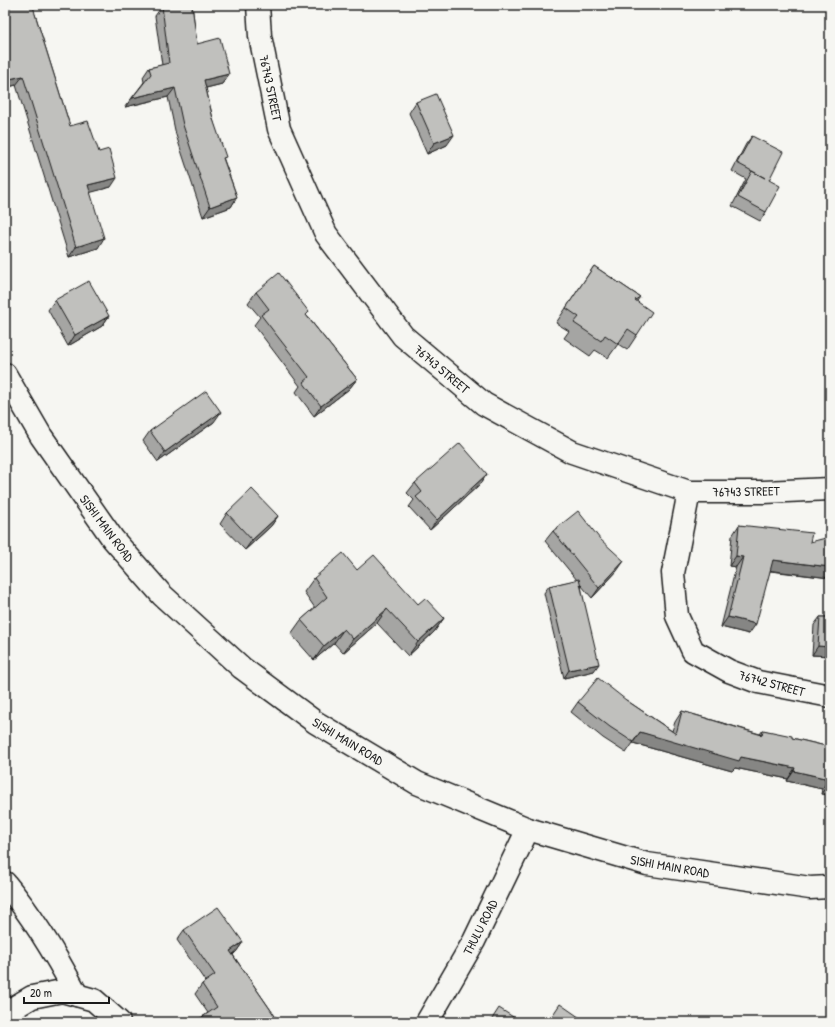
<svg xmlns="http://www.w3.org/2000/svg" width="835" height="1027" viewBox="0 0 835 1027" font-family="'Patrick Hand',sans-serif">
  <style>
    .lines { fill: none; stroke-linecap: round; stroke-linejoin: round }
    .minor-casing { stroke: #1c1c1c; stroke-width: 25 }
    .tertiary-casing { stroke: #1c1c1c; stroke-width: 25 }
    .minor { stroke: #f6f6f2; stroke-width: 22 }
    .tertiary { stroke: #f6f6f2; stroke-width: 22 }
    .wall { fill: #a5a5a3; stroke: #1c1c1c }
    .shaded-wall { fill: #868684; stroke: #1c1c1c }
    .building { fill: #c0c0bd; stroke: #1c1c1c }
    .labels { text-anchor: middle; stroke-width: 3; stroke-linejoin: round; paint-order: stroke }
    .street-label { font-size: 13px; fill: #1c1c1c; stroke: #f6f6f2 }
  </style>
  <rect width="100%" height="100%" fill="#f6f6f2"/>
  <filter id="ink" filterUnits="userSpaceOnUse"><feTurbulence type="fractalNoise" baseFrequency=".025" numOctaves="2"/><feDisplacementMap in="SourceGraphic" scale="8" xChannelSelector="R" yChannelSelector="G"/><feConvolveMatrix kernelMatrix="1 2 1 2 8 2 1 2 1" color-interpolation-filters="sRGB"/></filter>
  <g filter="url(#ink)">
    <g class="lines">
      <defs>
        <g id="minor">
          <polyline points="258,5 260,36 279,129 326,234 403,336 484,404 572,452 689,492 764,492 830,489"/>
          <polyline points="689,492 673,573 677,616 693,651 729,671 758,682 830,696"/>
          <path d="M5,883C34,918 56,955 77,995"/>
          <polyline points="5,1013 32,997 62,991 94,1000 119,1022"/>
          <polyline points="427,1022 474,941 528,829"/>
        </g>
        <polyline id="tertiary" points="5,374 41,436 113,539 162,595 242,668 315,722 417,783 528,829 647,864 810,888 830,887"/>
      </defs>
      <!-- minor casing -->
      <use href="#minor" class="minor-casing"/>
      <!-- tertiary casing -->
      <use href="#tertiary" class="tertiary-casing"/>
      <!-- minor -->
      <use href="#minor" class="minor"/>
      <!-- tertiary -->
      <use href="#tertiary" class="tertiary"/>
    </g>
    <!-- wall -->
    <g class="wall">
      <polygon points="5,5 35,14 70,126 111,187 90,192 98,248 69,257 16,85 5,88"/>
      <polygon points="163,5 192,5 197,44 229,74 222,84 206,88 213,119 224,160 237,197 231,207 203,217 176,135 168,97 125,107 144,82 143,77 149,68 162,65 155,16 162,6 163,6"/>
      <polygon points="416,102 447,145 427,154 409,113"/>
      <polygon points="752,136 769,180 766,212 760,221 732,206 746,179 732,171 746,144"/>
      <polygon points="594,266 640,297 637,301 637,335 627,350 618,344 608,358 595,350 590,356 564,338 569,331 556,323"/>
      <polygon points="256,292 307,316 357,379 349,389 314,416 296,392 300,386 254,325 260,317 248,303"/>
      <polygon points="55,300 109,316 102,326 68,346 48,310"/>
      <polygon points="214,422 158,462 143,441 150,431"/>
      <polygon points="487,474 480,484 430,530 409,507 414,500 407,493 415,483"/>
      <polygon points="227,513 278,516 271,526 245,550 220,524"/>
      <polygon points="739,525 810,542 830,578 770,571 749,634 721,627 736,567 729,566 732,536"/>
      <polygon points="553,531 617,571 592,598 581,585 594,671 564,678 544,593 549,586 577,580 545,541"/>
      <polygon points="357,570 418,604 444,618 434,632 408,656 377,623 343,653 334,643 314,660 291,634 301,620 315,608 304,592 314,578"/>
      <polygon points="820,617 830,617 830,656 812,655 814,625"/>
      <polygon points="626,700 672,731 675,722 682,711 760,734 763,730 792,738 830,747 830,795 821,794 822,789 787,781 788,779 735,768 732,771 633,743 626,753 603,738 571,712 578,702"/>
      <polygon points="184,930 243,942 236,952 233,955 279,1022 195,1022 208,1013 195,994 202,984 205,981 177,940"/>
    </g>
    <!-- shaded-wall -->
    <g class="shaded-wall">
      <polygon points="229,74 222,84 198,90 204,80"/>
      <polygon points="23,76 16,85 5,88 5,80"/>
      <polygon points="175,88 168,97 125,107 132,98"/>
      <polygon points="454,135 447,145 427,154 434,143"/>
      <polygon points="117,178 111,187 81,195 88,185"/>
      <polygon points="237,197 231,207 203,217 210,207"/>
      <polygon points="104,238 98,248 69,257 76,247"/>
      <polygon points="109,316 102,326 68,346 75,335"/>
      <polygon points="357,379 349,389 314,416 321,406"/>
      <polygon points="221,412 214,422 158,462 165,452"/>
      <polygon points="487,474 480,484 430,530 437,520"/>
      <polygon points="278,516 271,526 245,550 252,540"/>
      <polygon points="736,556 743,557 736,567 729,566"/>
      <polygon points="773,560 830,567 830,578 766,570"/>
      <polygon points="624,561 617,571 592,598 599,588"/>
      <polygon points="387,609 377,623 343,653 353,639"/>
      <polygon points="728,617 756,624 749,634 721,627"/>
      <polygon points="444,618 434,632 408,656 418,642"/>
      <polygon points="344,629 334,643 314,660 324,646"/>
      <polygon points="818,646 830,647 830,656 812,655"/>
      <polygon points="599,664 594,671 564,678 569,670"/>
      <polygon points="640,732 741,757 795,768 788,779 735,768 732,771 633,743"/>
      <polygon points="794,771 829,779 822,789 787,781"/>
      <polygon points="829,783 830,784 830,795 821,794"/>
      <polygon points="243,942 236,952 223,961 230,951"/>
    </g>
    <!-- building -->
    <g class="building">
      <polygon points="5,5 33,5 35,14 70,126 88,121 99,152 109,149 117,178 88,185 104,238 76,247 23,76 5,80 5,35 9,34 5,17"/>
      <polygon points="170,5 192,5 197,44 220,38 229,74 204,80 213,119 226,157 223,158 237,197 210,207 183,125 175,88 132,98 151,74 149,68 169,63 162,6"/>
      <polygon points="436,94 454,135 434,143 416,102"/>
      <polygon points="752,136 783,152 769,180 780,186 766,212 738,197 752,171 765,178 737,163"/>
      <polygon points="594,266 640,297 635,300 652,312 637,335 628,329 618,344 605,335 601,341 574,323 579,317 566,308"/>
      <polygon points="279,273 309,312 306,315 357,379 321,406 303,382 309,377 261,315 269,309 256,292"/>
      <polygon points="89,281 109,316 75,335 55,300"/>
      <polygon points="206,391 221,412 165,452 150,431"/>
      <polygon points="460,443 487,474 437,520 416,497 422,492 415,483"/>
      <polygon points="252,489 278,516 252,540 227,513"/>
      <polygon points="578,511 600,539 624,561 599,588 553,531"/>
      <polygon points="739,525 812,533 810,542 830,537 830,567 773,560 756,624 728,617 743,557 736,556"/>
      <polygon points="343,553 357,570 374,555 418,604 425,598 444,618 418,642 387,609 353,639 344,629 324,646 301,620 327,597 314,578"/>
      <polygon points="579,579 599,664 569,670 549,586"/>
      <polygon points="820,617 830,617 830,647 818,646"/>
      <polygon points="598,678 626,700 676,734 682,711 762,735 763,730 792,736 792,738 830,747 830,784 829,783 829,779 794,771 795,768 741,757 739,761 640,732 633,742 610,727 578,702"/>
      <polygon points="218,907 243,942 230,951 279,1022 195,1022 217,1007 202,984 215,975 184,930"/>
      <polygon points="560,1004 586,1022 548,1022"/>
      <polygon points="499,1008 521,1022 490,1022"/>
    </g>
  </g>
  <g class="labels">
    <!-- street labels -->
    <g class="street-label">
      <text transform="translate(271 88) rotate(78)" y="5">76743 STREET</text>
      <text transform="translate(442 369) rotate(40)" y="5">76743 STREET</text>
      <text transform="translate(746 491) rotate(-1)" y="5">76743 STREET</text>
      <text transform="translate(107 528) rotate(53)" y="5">SISHI MAIN ROAD</text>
      <text transform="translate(772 683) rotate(15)" y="5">76742 STREET</text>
      <text transform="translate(348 741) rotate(31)" y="5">SISHI MAIN ROAD</text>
      <text transform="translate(670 866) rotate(10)" y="5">SISHI MAIN ROAD</text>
      <text transform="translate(480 927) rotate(-63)" y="5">THULU ROAD</text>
    </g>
  </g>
  <!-- margin -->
  <rect width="835" height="1027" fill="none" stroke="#f6f6f2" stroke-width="20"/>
  <rect x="10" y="10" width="815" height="1007" fill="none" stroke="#1c1c1c" stroke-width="1.5" filter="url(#ink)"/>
  <!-- scale -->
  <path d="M24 997v6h85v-6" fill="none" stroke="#1c1c1c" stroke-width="2"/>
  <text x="30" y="997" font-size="12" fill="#1c1c1c" stroke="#f6f6f2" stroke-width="3" paint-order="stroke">20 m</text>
</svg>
